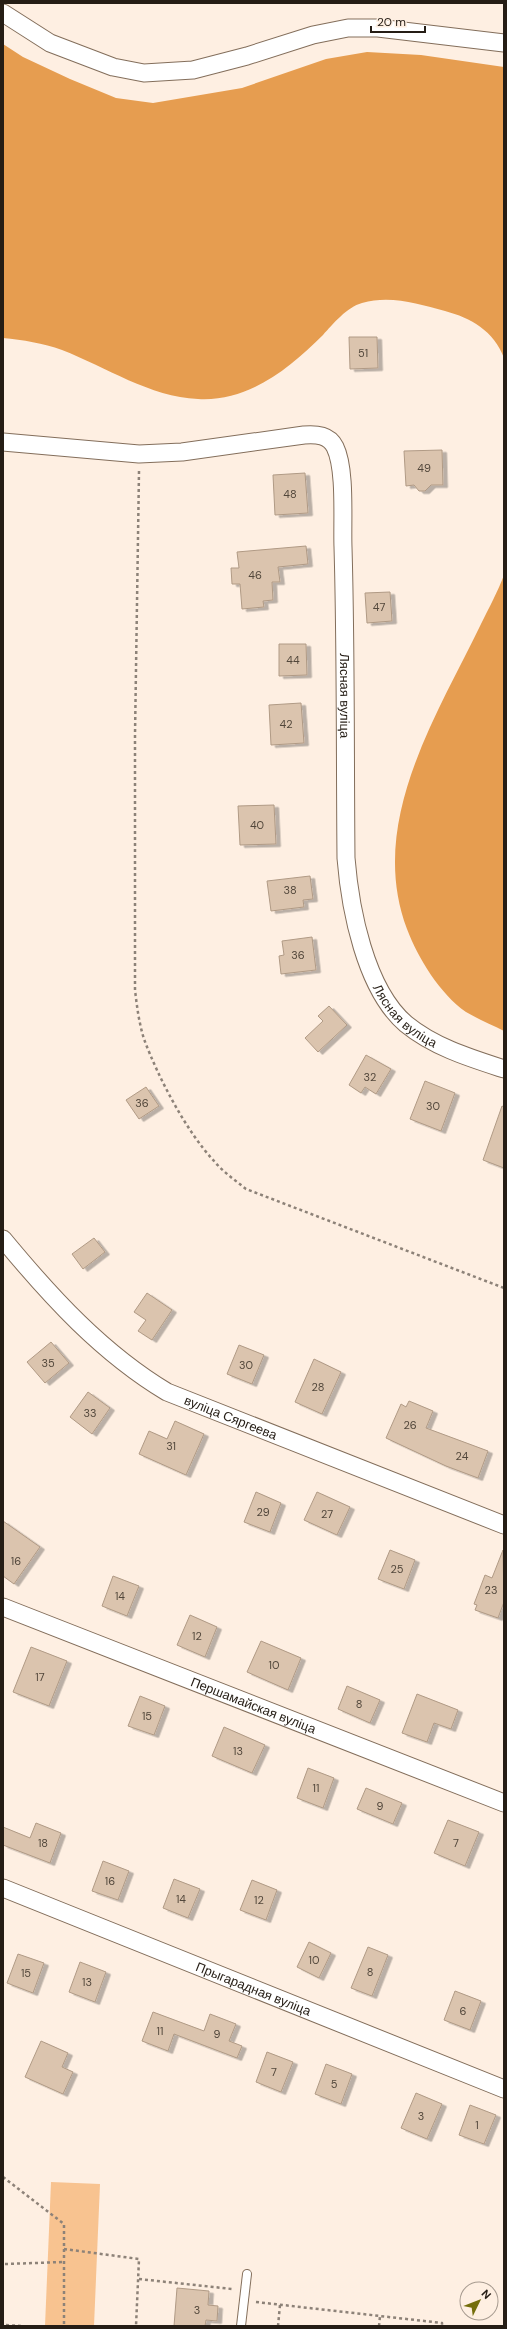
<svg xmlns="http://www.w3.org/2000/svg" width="507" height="2329" viewBox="0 0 507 2329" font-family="'DM Sans',sans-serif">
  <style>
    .green { fill: #f8c390 }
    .forest { fill: #e69d50 }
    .building { fill: #dbc4ae; stroke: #b09a85; filter: url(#shadow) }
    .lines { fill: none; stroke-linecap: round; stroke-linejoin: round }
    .service-casing { stroke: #836e5b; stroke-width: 10 }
    .minor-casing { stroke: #836e5b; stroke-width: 19 }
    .path { stroke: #8d8278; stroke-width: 2.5; stroke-dasharray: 3 3; stroke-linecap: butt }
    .service { stroke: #fff; stroke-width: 8 }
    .minor { stroke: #fff; stroke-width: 17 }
    .labels { text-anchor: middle; stroke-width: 3.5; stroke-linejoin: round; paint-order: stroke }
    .number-label { font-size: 11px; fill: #52473b }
    .street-label { font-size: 13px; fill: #251d15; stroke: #feefe2 }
  </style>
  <defs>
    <filter id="shadow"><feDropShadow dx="4.5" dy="2.5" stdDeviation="0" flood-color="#0004"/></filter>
  </defs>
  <rect width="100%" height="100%" fill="#feefe2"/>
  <!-- green -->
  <polygon class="green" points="51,2182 100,2184 94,2326 45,2326"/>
  <!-- forest -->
  <g class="forest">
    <path d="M3,44L23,57L70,79L116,98L153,103L242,88L326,59L367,52L421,55L504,67V358C494,331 471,318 445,311C418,304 391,295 362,303C347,307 333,324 323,335C289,369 248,402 198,399C150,397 106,367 62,350C43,343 23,340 3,338Z"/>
    <path d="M504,575V1031C492,1025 478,1019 466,1012C440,994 418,958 407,929C367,823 436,717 481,624C489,608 498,591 504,575Z"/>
  </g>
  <!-- building -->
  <g class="building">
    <polygon points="349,337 377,337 378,368 350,369"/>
    <polygon points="442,450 443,485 431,485 425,491 419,491 414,485 406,486 404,451"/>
    <polygon points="305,473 308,513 275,515 273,475"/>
    <polygon points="306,546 308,564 278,567 280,582 272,582 273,600 263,601 264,607 242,609 240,584 232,584 231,568 239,568 237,552"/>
    <polygon points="390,592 392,621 367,623 365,593"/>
    <polygon points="279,644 306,644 307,675 279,676"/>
    <polygon points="301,703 304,743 271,745 269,705"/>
    <polygon points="274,805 276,844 240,845 238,806"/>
    <polygon points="310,876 313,899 303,900 304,907 271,911 267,881"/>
    <polygon points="312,937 316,970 281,974 279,956 284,955 282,941"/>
    <polygon points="329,1006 347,1025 318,1052 305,1038 323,1021 318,1016"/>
    <polygon points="366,1055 391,1069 376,1094 365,1087 361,1093 349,1085"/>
    <polygon points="425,1081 455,1093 441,1131 410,1119"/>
    <polygon points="146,1087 159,1106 139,1119 126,1100"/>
    <polygon points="502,1106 504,1107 504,1168 483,1160"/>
    <polygon points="94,1238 105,1252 83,1269 72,1254"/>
    <polygon points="147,1293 172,1310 152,1340 138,1331 146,1320 134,1312"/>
    <polygon points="51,1342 69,1363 45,1383 27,1362"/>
    <polygon points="239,1345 264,1355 252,1384 227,1374"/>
    <polygon points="314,1359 341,1372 322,1414 295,1402"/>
    <polygon points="88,1392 110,1408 92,1434 70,1417"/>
    <polygon points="409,1401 433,1411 426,1428 488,1451 478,1478 446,1466 386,1438 401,1404 406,1407"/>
    <polygon points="175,1421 204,1434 186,1475 139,1454 149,1431 167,1439"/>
    <polygon points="256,1492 281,1503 270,1532 244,1522"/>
    <polygon points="317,1492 350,1507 337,1535 304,1520"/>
    <polygon points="3,1521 40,1547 14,1584 3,1576"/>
    <polygon points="390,1550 415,1560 404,1589 378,1579"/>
    <polygon points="503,1550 504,1602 498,1618 475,1610 477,1605 474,1604 485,1575 492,1578"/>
    <polygon points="113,1576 139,1586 127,1616 102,1606"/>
    <polygon points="190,1615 217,1627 205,1657 177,1645"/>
    <polygon points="261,1641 301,1658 288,1690 247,1672"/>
    <polygon points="31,1647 67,1661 49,1706 13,1692"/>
    <polygon points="347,1686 380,1700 370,1723 338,1709"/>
    <polygon points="417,1694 458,1710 451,1729 434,1723 427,1742 402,1733"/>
    <polygon points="140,1696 165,1706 154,1735 128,1726"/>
    <polygon points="224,1727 265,1745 252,1773 212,1756"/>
    <polygon points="308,1768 334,1778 323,1808 297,1798"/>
    <polygon points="366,1788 402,1803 393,1824 357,1809"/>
    <polygon points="448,1820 479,1832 465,1866 434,1853"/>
    <polygon points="36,1823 61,1833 50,1863 3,1845 3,1827 30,1838"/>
    <polygon points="103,1861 129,1871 118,1900 92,1891"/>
    <polygon points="174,1879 200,1889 188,1918 163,1908"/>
    <polygon points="252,1880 277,1890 266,1920 240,1910"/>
    <polygon points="309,1942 331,1953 319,1978 297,1967"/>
    <polygon points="368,1947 388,1955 372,1996 351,1988"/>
    <polygon points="18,1954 44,1963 33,1993 7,1983"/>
    <polygon points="80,1962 106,1972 95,2002 69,1992"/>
    <polygon points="455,1991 481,2001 470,2030 444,2020"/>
    <polygon points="153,2012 204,2031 210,2014 236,2024 229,2041 242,2046 237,2058 174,2034 168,2051 142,2041"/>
    <polygon points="41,2041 68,2053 62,2067 73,2072 63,2094 25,2077"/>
    <polygon points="267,2052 293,2062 281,2092 256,2082"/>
    <polygon points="326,2064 352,2074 341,2104 315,2094"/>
    <polygon points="416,2093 442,2104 427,2139 401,2128"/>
    <polygon points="470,2105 496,2115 484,2144 459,2135"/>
    <polygon points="177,2288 209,2291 208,2305 218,2306 217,2321 206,2320 205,2326 174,2326"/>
  </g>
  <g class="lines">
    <defs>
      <polyline id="service" points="241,2326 247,2274"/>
      <g id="minor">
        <polyline points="3,13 50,43 113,67 144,73 193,70 247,56 313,35 348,28 378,28 504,43"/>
        <path id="s1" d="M3,442L139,454L182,452L304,435C317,434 329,435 335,447C346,469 342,521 343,547C346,651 345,754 346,858C350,908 365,989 406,1024C434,1047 470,1058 504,1069"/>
        <path id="s2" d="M3,1239C51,1297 102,1353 167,1392L504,1525"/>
        <path id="s3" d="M3,1607L504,1803"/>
        <path id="s4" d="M3,1888L504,2089"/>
      </g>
    </defs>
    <!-- service casing -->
    <use href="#service" class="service-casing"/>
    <!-- minor casing -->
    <use href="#minor" class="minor-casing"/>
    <!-- path -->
    <g class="path">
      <path d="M139,471L135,735V990C137,1007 139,1023 144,1039C158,1077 186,1131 214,1161C223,1172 235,1180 246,1189L504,1288"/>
      <polyline points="3,2177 64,2224 64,2326"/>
      <polyline points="64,2249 139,2259 136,2326"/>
      <polyline points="5,2264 64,2262"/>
      <polyline points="139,2279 232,2289"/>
      <polyline points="256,2302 442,2323 442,2326"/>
      <polyline points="6,2325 22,2326"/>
      <polyline points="278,2326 280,2305"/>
      <polyline points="379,2326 380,2316"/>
    </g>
    <!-- service -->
    <use href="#service" class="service"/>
    <!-- minor -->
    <use href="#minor" class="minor"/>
  </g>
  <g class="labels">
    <!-- number labels -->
    <g class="number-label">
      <text x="363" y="357">51</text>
      <text x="424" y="472">49</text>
      <text x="290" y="498">48</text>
      <text x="255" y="579">46</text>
      <text x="379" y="611">47</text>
      <text x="293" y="664">44</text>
      <text x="286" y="728">42</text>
      <text x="257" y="829">40</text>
      <text x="290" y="894">38</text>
      <text x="298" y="959">36</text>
      <text x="370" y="1081">32</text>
      <text x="142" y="1107">36</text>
      <text x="433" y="1110">30</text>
      <text x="48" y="1367">35</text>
      <text x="246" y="1369">30</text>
      <text x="318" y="1391">28</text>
      <text x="90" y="1417">33</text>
      <text x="410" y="1429">26</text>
      <text x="171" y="1450">31</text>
      <text x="462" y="1460">24</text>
      <text x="263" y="1516">29</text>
      <text x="327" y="1518">27</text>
      <text x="16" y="1565">16</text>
      <text x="397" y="1573">25</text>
      <text x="491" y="1594">23</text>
      <text x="120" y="1600">14</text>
      <text x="197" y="1640">12</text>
      <text x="274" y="1669">10</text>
      <text x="40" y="1681">17</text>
      <text x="359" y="1708">8</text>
      <text x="147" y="1720">15</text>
      <text x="238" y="1755">13</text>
      <text x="316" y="1792">11</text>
      <text x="380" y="1810">9</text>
      <text x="43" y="1847">18</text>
      <text x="456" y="1847">7</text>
      <text x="110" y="1885">16</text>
      <text x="181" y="1903">14</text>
      <text x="259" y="1904">12</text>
      <text x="314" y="1964">10</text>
      <text x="370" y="1976">8</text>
      <text x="26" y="1977">15</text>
      <text x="87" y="1986">13</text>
      <text x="463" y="2015">6</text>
      <text x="160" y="2035">11</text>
      <text x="217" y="2038">9</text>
      <text x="274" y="2076">7</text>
      <text x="334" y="2088">5</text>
      <text x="421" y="2120">3</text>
      <text x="477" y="2129">1</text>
      <text x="197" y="2314">3</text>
    </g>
    <!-- street labels -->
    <g class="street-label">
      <text dy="5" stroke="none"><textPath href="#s1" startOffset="588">Лясная вуліца</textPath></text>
      <text dy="5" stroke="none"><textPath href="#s1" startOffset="924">Лясная вуліца</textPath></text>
      <text dy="5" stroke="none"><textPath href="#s2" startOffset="294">вуліца Сяргеева</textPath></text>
      <text dy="5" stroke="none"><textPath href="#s3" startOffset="269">Першамайская вуліца</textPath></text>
      <text dy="5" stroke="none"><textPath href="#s4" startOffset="270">Прыгарадная вуліца</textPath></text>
    </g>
  </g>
  <!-- border -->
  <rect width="507" height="2329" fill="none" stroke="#251d15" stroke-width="8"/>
  <!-- north arrow -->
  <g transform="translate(479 2301) rotate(47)"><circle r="19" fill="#feefe2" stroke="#a79b90"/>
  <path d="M0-3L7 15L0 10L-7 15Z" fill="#746e0c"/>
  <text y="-6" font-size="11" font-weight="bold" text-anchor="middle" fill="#251d15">N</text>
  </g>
  <!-- scale -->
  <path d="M371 26v6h54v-6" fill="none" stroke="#251d15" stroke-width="2"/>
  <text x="377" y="26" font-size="12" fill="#251d15" stroke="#feefe2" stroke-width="3" paint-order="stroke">20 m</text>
</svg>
